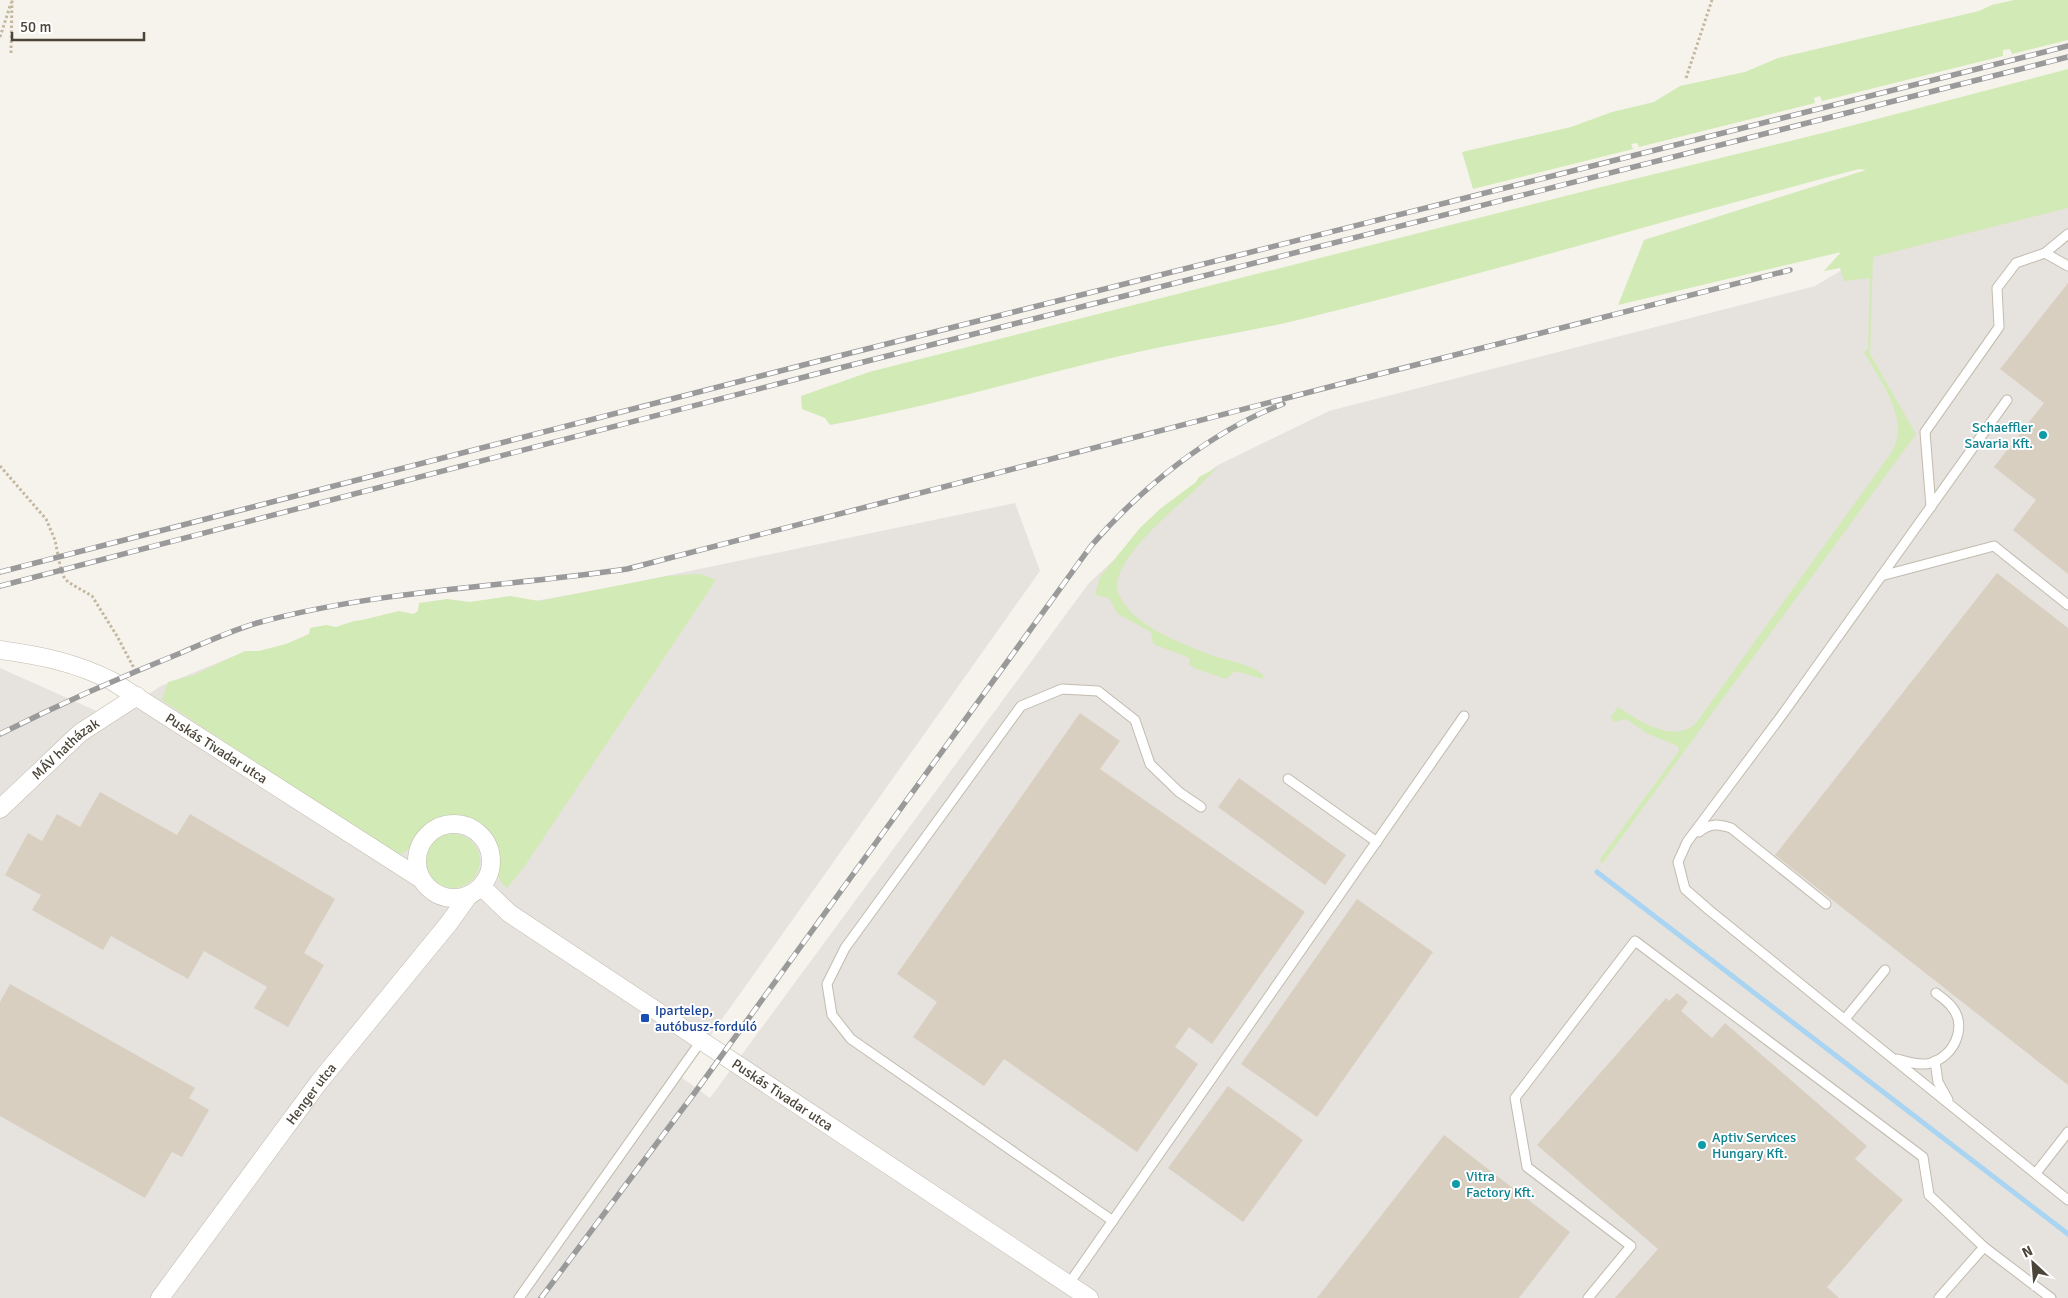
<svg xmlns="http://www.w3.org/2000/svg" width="2068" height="1298" viewBox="0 0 2068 1298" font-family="Signika,sans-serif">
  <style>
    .industrial { fill: #e6e2dd }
    .green { fill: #d2eab5 }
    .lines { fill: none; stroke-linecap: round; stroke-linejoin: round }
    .stream { stroke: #a9d4f2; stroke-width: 5 }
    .building { fill: #d8cfc1 }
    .lane-casing { stroke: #c2bbae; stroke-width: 11 }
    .street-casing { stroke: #c2bbae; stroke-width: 19 }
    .path { stroke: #c4b79f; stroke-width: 3; stroke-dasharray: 2.5 2.5; stroke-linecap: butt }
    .lane { stroke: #fff; stroke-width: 9 }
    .street { stroke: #fff; stroke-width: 18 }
    .rail-casing { stroke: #9a9a9a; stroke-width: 5.5 }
    .rail { stroke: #fff; stroke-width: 4; stroke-dasharray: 11; stroke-linecap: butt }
    .culture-dot { fill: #0f9aa8; stroke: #fff; stroke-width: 2 }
    .transit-dot { fill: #1a4fb4; stroke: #fff; stroke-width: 2 }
    .labels { text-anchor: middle; stroke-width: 4; stroke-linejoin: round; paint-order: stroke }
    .culture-label { font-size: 14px; fill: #0d838f; stroke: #fff; text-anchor: start }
    .street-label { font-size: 14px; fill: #4b4439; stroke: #fff }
    .transit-label { font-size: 14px; fill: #164399; stroke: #fff; text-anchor: start }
  </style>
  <rect width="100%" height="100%" fill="#f6f3ec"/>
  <!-- industrial -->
  <polygon class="industrial" points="2068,200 2068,1298 0,1298 0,668 112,718 161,686 234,656 623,585 1015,503 1040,571 681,1077 710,1098 1089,583 1216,466 1329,411 1815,286 1872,252"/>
  <!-- green -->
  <g class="green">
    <polygon points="2014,0 2068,0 2068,40 2012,54 2010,49 2003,50 2003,56 1822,101 1820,96 1814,98 1815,103 1639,147 1637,143 1631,144 1633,149 1473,189 1462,152 1571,127 1612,112 1654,102 1680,86 1745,72 1778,58 1979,11 1992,5"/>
    <path d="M2068,69V208L1873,257L1870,354L1916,434L1602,864L1600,859L1679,751L1678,746L1648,734L1626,719L1614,722L1611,717L1618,707C1635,718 1665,739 1687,729C1690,728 1694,725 1696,723L1891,453C1912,420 1880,381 1864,352L1868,349L1870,278L1844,281L1840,268L1824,271L1841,252L1618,305L1644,240L1866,170L1859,169C1672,218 1486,274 1298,320C1239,334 1179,342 1120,356C1023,379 927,407 830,425L825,418L802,409L801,396L869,372L1585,191L1831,131Z"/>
    <path d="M1218,467C1209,475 1202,483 1194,491C1173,510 1105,565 1119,595C1133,625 1174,640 1203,652C1223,661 1246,661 1263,675V679L1235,671L1226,679L1196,669L1189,664L1190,658L1153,644L1151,632L1118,614L1109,598L1095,595L1100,577L1140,528L1160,509L1196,482L1199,477Z"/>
    <path d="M701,574L716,580L524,867L507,888C491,875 500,866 495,849C488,826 463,812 439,820C417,827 416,849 399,855L346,823L162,700L168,682L194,675L245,651H259L286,644L309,634L310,628L326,625L336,627L354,621L362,620L399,611L413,614L418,611L419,603L447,599L470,602L510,596L539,601L667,576Z"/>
    <circle cx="453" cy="861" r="27"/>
  </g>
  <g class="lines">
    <!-- stream -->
    <polyline class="stream" points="1597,872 2068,1234"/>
  </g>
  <!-- building -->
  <g class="building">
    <polygon points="2068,283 2068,574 2013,530 2036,500 1994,467 2044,403 2000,369"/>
    <polygon points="1997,573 2068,628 2068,1085 1775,855"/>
    <polygon points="1080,713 1120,741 1100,769 1305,912 1212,1044 1189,1027 1175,1047 1198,1064 1137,1152 1004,1059 984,1086 913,1037 937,1002 897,974"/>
    <polygon points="1239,778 1346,855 1325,885 1218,807"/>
    <polygon points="100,792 177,835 190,814 335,899 304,953 324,965 288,1027 254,1008 267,987 204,951 188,979 111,936 103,950 32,910 41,895 5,875 28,833 42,841 57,814 80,827"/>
    <polygon points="1357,899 1433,952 1317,1117 1241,1064"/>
    <polygon points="10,984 195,1088 189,1098 209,1110 182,1157 172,1152 145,1198 0,1116 0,1002"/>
    <polygon points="1677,993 1688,1002 1681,1011 1712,1038 1725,1023 1867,1146 1855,1159 1903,1200 1827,1287 1839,1298 1615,1298 1658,1249 1537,1145 1666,998 1669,1001"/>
    <polygon points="1228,1086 1303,1140 1243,1222 1168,1168"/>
    <polygon points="1444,1135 1570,1232 1519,1298 1317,1298"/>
  </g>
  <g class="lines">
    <defs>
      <g id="lane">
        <polyline points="2045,253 2068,234"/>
        <polyline points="2007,400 1782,715 1687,842 1678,862 1685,889 1709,910 2068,1200"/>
        <polyline points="1931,507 1925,432 1999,327 1997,288 2016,263 2045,253 2068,266"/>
        <polyline points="1881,576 1994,546 2068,605"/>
        <polyline points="1288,779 1377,842"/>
        <path d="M1699,832C1710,823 1718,824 1731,828L1826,904"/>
        <polyline points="1845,1019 1885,970"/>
        <path d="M1897,1059C1908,1062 1920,1066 1931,1063C1955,1056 1968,1025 1951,1006C1947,1001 1941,997 1936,993"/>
        <polyline points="1935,1061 1938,1082 1948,1100"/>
        <polyline points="2036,1173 2068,1132"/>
        <polyline points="1113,1221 851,1039 832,1015 827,984 845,948 1021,706 1062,689 1098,691 1135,720 1150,764 1179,792 1201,807"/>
        <polyline points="1068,1285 1464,716"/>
        <polyline points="519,1298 701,1041"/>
        <polyline points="1588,1298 1631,1246 1527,1167 1515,1098 1635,941 1923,1157 1929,1195 1984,1247"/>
        <polyline points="1939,1298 1984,1247 2051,1298"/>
      </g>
      <g id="street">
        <path id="s1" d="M0,650C42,656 74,662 112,681L421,879"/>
        <path id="s2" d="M0,809L80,733L137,696"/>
        <circle cx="454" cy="861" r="37"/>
        <path id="s3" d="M482,887L509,913L1089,1298"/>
        <path id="s4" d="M160,1298L319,1082L449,923L469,895"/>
      </g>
    </defs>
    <!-- lane casing -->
    <use href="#lane" class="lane-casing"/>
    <!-- street casing -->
    <use href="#street" class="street-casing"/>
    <!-- path -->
    <g class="path">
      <polyline points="0,37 11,3"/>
      <polyline points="11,53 12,0"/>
      <polyline points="1686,78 1712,0"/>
      <polyline points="0,466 46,519 55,540 61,570 64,577 68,582 92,596 117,636 136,672"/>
    </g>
    <!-- lane -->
    <use href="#lane" class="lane"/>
    <!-- street -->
    <use href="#street" class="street"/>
    <defs>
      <g id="rail">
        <polyline points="0,572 815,362 2068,46"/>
        <polyline points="0,586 816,374 2068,57"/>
        <path d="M0,734C60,704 121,677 183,652C207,642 232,630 257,623C378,590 504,587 627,569L1356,380L1790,270"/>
        <path d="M541,1298L696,1091L1091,546C1141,488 1211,431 1283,404"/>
      </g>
    </defs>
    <!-- rail casing -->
    <use href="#rail" class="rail-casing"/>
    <!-- rail -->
    <use href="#rail" class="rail"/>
  </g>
  <!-- markers -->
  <g class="culture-dot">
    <circle cx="2043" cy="435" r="5"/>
    <circle cx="1702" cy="1145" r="5"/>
    <circle cx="1456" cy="1184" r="5"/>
  </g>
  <rect class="transit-dot" x="640" y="1013" width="10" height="10" rx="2.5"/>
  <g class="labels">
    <!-- culture labels -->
    <g class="culture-label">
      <text x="2033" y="432" text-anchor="end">Schaeffler<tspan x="2033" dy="16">Savaria Kft.</tspan></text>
      <text x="1712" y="1142">Aptiv Services<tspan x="1712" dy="16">Hungary Kft.</tspan></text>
      <text x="1466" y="1181">Vitra<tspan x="1466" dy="16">Factory Kft.</tspan></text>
    </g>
    <!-- street labels -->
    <g class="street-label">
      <text dy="5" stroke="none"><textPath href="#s1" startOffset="241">Puskás Tivadar utca</textPath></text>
      <text dy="5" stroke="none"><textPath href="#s2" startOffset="89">MÁV hatházak</textPath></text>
      <text dy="5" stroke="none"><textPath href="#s4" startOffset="254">Henger utca</textPath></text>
      <text dy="5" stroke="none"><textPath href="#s3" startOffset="366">Puskás Tivadar utca</textPath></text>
    </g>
    <!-- transit labels -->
    <g class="transit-label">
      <text x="655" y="1015">Ipartelep,<tspan x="655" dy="16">autóbusz-forduló</tspan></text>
    </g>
  </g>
  <!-- north arrow -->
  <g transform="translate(2033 1263) rotate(334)" stroke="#ffffff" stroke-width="4" paint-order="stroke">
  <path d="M0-4L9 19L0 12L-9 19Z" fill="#4b4439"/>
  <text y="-8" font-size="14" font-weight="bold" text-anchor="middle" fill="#4b4439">N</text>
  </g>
  <!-- scale -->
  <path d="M12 32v8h132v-8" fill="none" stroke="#4b4439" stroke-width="2.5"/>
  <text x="20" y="32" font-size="15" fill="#4b4439" stroke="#ffffff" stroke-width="4" paint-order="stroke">50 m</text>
</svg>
